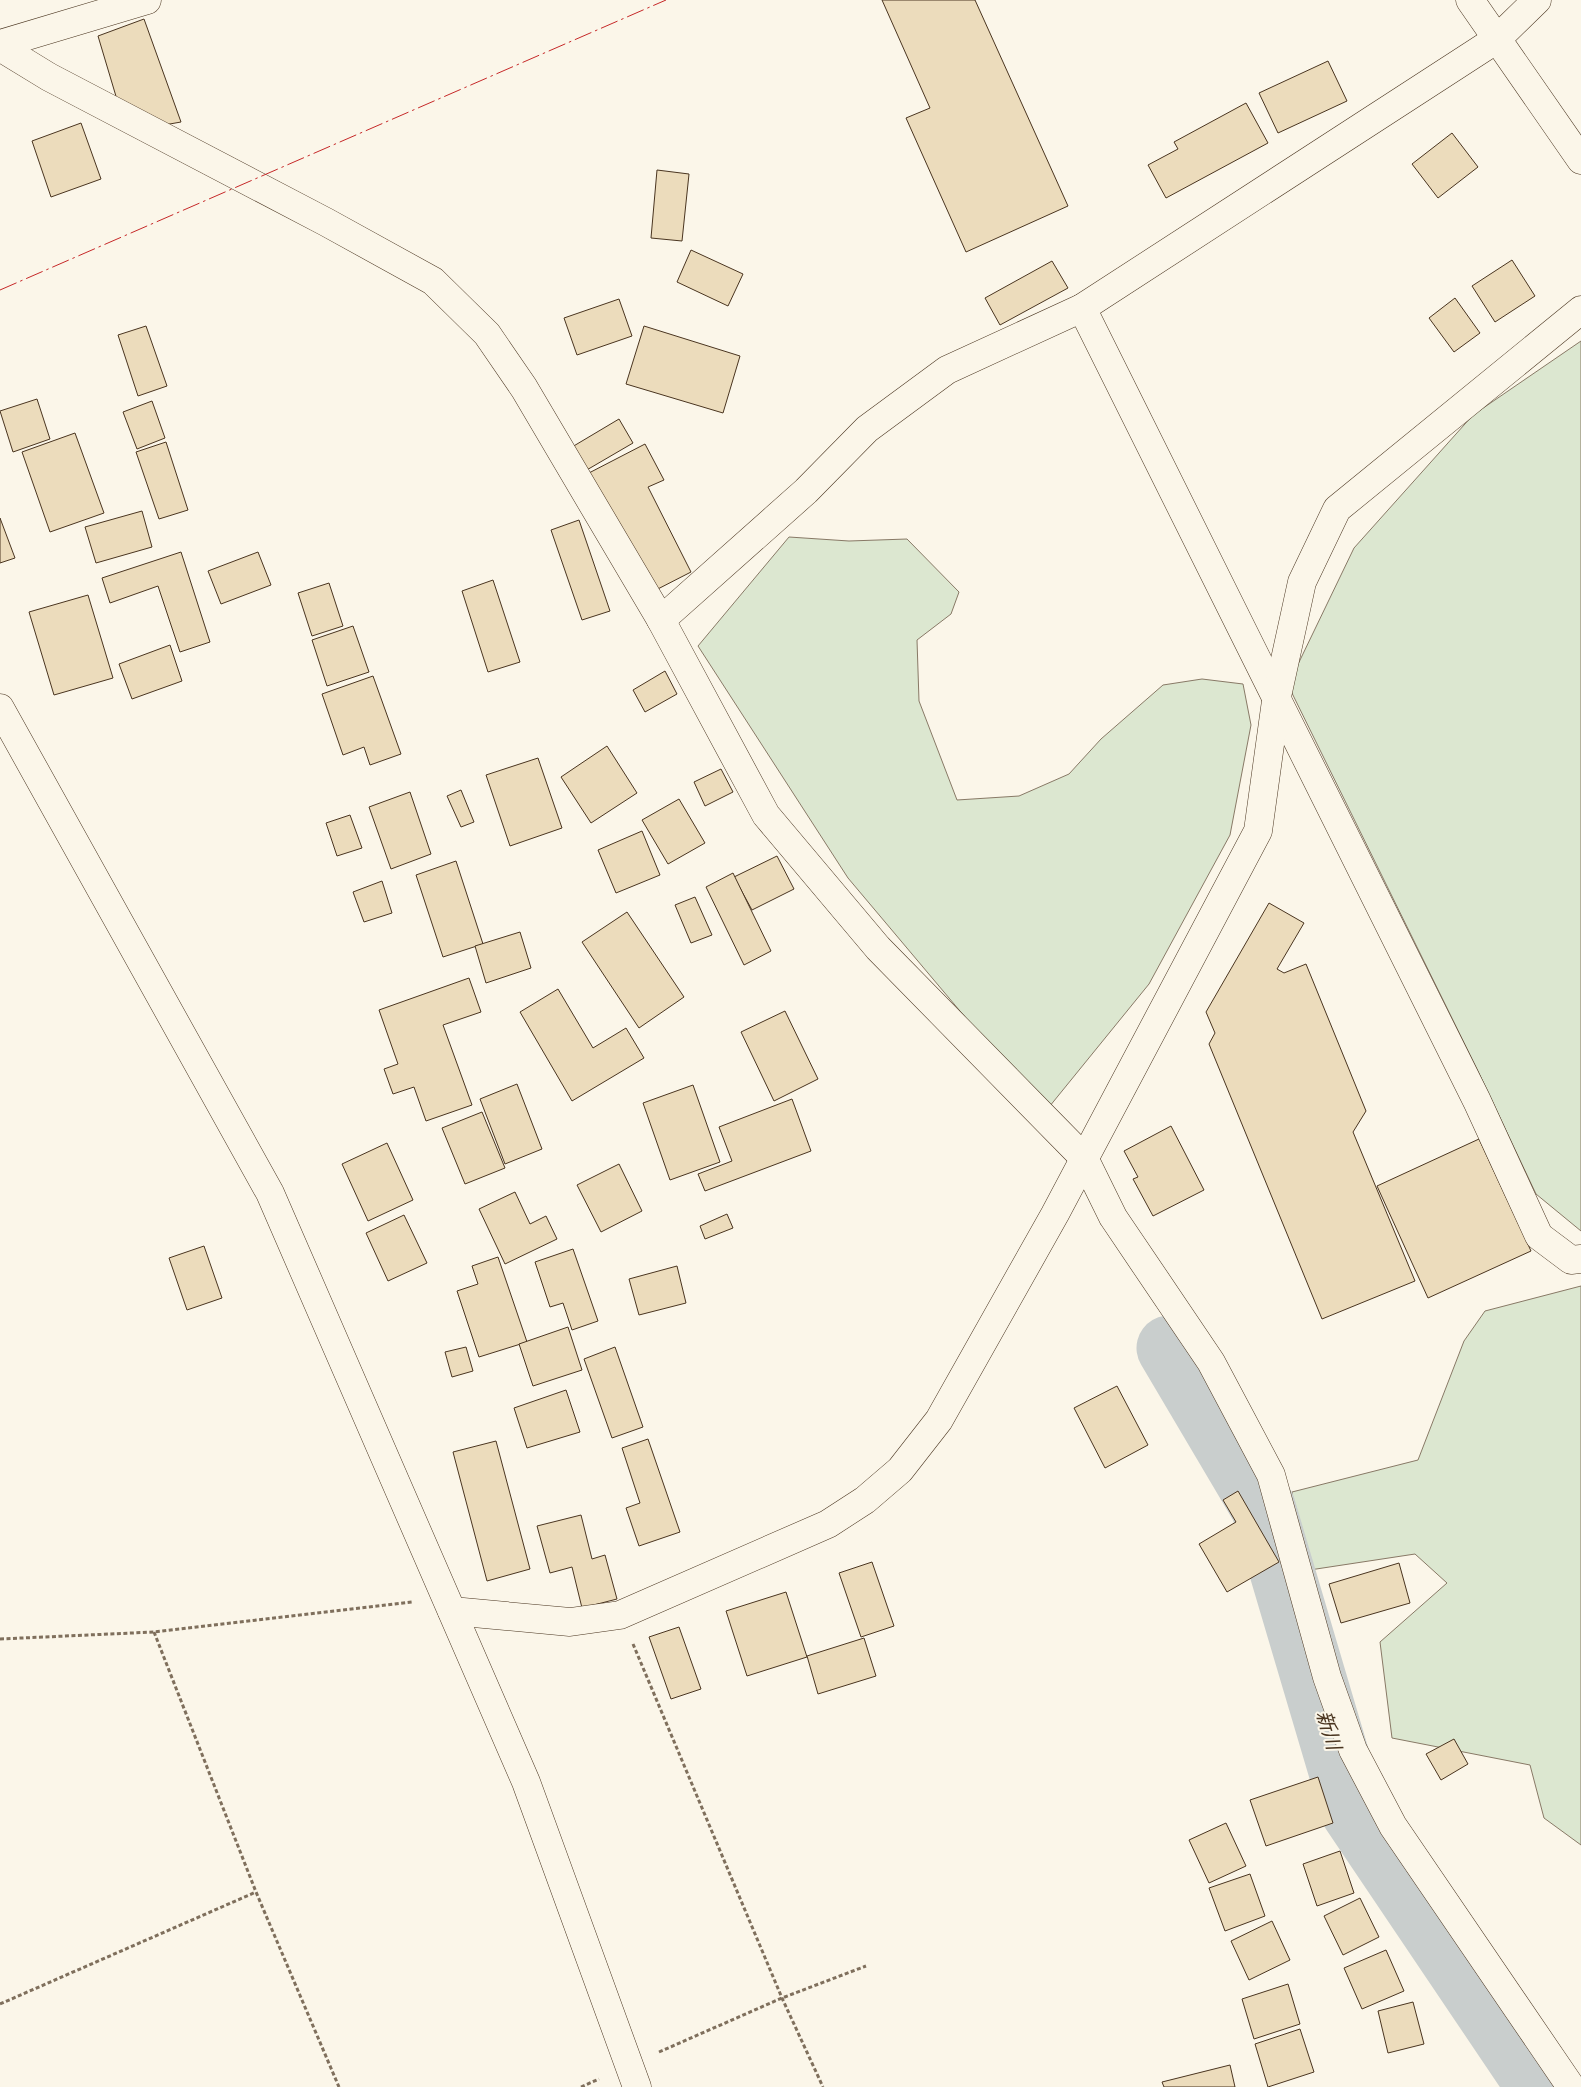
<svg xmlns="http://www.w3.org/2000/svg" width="1581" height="2087" viewBox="0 0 1581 2087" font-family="'Sofia Sans Condensed','Noto Sans JP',sans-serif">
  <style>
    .green { fill: #dce7d0; stroke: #887966 }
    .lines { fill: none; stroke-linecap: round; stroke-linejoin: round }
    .river { stroke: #c9cecd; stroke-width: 65 }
    .building { fill: #ecdcbc; stroke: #4a3520 }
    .street-casing { stroke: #4a3520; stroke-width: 29 }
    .secondary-casing { stroke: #4a3520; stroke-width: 29 }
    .path { stroke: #7f6f5c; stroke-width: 3; stroke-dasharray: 4 2.5; stroke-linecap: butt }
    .street { stroke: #fbf6e9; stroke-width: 28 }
    .secondary { stroke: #fbf6e9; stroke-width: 28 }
    .power { stroke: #c62828; stroke-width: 1; stroke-dasharray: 18 4 2.5 4; stroke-linecap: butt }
    .labels { text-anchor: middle; stroke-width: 4; stroke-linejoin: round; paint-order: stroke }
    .water-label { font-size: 20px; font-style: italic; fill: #4a3520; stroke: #fbf6e9 }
  </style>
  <rect width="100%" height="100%" fill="#fbf6e9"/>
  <!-- green -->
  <g class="green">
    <polygon points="1581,341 1581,1231 1536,1194 1477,1069 1288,685 1354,548 1473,415"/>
    <polygon points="789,537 849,541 907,539 959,592 951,614 917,640 919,701 957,800 1019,796 1069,774 1101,739 1163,685 1202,679 1243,684 1251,725 1230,835 1149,984 1045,1112 848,878 698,646"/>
    <polygon points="1581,1286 1581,1845 1544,1818 1530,1765 1392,1738 1380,1642 1447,1583 1415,1554 1303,1571 1292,1492 1418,1460 1464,1341 1485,1311"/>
  </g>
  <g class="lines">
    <!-- river -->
    <polyline class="river" points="1169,1348 1263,1507 1353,1811 1539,2087"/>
  </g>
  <!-- building -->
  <g class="building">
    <polygon points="882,0 975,0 1068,206 966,252 906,118 930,108"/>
    <polygon points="144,19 181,122 164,125 118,103 98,36"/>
    <polygon points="1328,61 1347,101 1278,133 1259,93"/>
    <polygon points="1246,103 1268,143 1166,198 1148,165 1178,149 1174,142"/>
    <polygon points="81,123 101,179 51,197 32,141"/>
    <polygon points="1452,133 1478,167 1438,198 1412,164"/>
    <polygon points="657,170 689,174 682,241 651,238"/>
    <polygon points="691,250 743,274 728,306 677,282"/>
    <polygon points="1512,260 1535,296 1495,322 1472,286"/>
    <polygon points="1052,261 1068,288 1000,325 985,298"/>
    <polygon points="1455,298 1480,333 1454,352 1429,318"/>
    <polygon points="619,299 632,336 577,355 564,318"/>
    <polygon points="146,326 167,386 138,396 118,335"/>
    <polygon points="644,326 740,356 723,413 626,384"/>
    <polygon points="37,399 50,439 13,452 0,411"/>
    <polygon points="152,401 165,438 137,449 123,412"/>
    <polygon points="619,419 633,443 585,471 572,447"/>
    <polygon points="75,433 104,513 50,532 22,452"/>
    <polygon points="166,442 188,510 159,519 136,452"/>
    <polygon points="645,444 664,480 648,487 691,572 650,593 587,474"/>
    <polygon points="142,511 152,547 96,563 85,527"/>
    <polygon points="0,518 15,558 0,563"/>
    <polygon points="579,520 610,611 582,620 551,530"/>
    <polygon points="181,552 210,642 180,652 158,586 110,603 102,578"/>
    <polygon points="258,552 271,585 221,604 208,571"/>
    <polygon points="493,580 520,662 488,672 462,591"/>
    <polygon points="329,583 343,626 312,636 298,593"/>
    <polygon points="88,595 113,678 54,695 29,612"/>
    <polygon points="353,626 369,672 327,686 312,640"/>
    <polygon points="170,645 182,681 132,699 119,664"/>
    <polygon points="665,671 677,694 645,712 633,690"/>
    <polygon points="373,676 401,754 370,765 364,747 343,755 322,694"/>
    <polygon points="607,746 637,793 591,823 561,777"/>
    <polygon points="538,758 562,828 510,846 486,775"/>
    <polygon points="721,769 733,792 705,806 694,782"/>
    <polygon points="461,790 474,822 461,827 447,796"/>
    <polygon points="410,792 431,854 391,869 369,807"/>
    <polygon points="679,799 705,843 668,864 642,820"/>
    <polygon points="350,815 362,848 337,856 326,823"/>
    <polygon points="642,831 660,875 616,893 598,850"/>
    <polygon points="777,856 794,889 752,910 734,877"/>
    <polygon points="456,861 483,944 443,957 416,875"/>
    <polygon points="733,873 771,951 744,965 706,887"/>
    <polygon points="382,881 392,913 364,922 353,892"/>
    <polygon points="695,897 712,935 691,943 675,905"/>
    <polygon points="1269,903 1304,923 1277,969 1284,973 1306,964 1366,1111 1353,1132 1415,1281 1322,1319 1209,1044 1215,1033 1206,1012"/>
    <polygon points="627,912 684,997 639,1028 582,942"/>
    <polygon points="520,932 531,968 486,983 475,946"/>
    <polygon points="469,978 481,1012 443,1025 472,1105 426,1121 414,1087 393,1094 384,1069 398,1064 379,1010"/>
    <polygon points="558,989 593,1048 626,1028 644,1058 572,1101 520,1012"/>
    <polygon points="785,1011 818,1079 774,1101 741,1032"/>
    <polygon points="517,1084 542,1149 505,1164 480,1099"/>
    <polygon points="693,1085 720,1162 670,1180 643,1103"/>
    <polygon points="792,1099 811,1151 705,1191 698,1174 732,1161 719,1127"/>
    <polygon points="482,1112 505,1168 465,1184 442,1128"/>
    <polygon points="1171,1126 1204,1190 1153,1216 1133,1179 1138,1177 1124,1151"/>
    <polygon points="1479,1139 1531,1251 1428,1298 1377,1186"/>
    <polygon points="387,1143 413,1200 368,1221 342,1164"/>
    <polygon points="619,1164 642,1211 601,1232 577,1185"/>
    <polygon points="515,1192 530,1224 546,1216 557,1239 505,1264 479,1209"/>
    <polygon points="727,1214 733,1228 705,1239 700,1226"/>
    <polygon points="404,1215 427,1263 388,1281 366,1233"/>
    <polygon points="204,1246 222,1298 187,1310 169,1258"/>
    <polygon points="573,1249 598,1321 572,1330 563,1303 550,1307 535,1262"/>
    <polygon points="498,1257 527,1342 479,1357 457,1291 478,1284 472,1266"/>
    <polygon points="677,1266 686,1303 639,1315 629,1279"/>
    <polygon points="568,1327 582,1370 533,1386 519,1344"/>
    <polygon points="466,1347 473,1371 452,1377 445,1352"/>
    <polygon points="615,1347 643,1427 612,1438 584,1359"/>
    <polygon points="1117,1386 1148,1445 1105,1468 1074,1408"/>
    <polygon points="566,1390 580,1432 527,1448 514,1408"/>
    <polygon points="648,1439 680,1532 639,1546 626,1508 640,1503 622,1448"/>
    <polygon points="496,1441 530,1569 487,1581 453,1452"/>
    <polygon points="1238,1491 1279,1562 1227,1592 1199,1544 1236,1522 1223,1500"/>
    <polygon points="581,1515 592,1559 605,1555 617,1599 582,1608 572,1567 550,1573 537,1526"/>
    <polygon points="872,1562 894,1626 861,1637 839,1573"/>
    <polygon points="1399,1563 1410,1603 1341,1623 1329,1584"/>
    <polygon points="786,1592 807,1657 747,1676 726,1611"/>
    <polygon points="679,1627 701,1689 671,1699 649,1637"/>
    <polygon points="864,1638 876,1676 818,1694 807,1656"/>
    <polygon points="1454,1739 1468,1764 1441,1780 1426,1754"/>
    <polygon points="1318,1777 1333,1823 1266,1846 1250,1800"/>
    <polygon points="1226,1823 1246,1866 1209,1883 1189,1840"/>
    <polygon points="1340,1851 1354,1893 1317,1906 1303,1864"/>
    <polygon points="1250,1874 1265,1916 1225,1931 1209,1888"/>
    <polygon points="1360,1898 1379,1937 1343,1955 1324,1916"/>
    <polygon points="1272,1921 1290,1960 1249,1980 1231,1941"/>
    <polygon points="1386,1950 1404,1991 1362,2009 1344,1968"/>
    <polygon points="1288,1984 1300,2024 1254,2039 1242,1999"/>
    <polygon points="1413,2002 1424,2044 1388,2053 1378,2011"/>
    <polygon points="1300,2029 1314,2072 1268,2087 1255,2044"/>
    <polygon points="1230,2065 1235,2087 1164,2087 1162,2082"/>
  </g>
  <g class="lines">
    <defs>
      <g id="street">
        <polyline points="1470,0 1581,160"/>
        <polyline points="0,47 49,77 326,222 433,281 487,334 524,388 661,620 766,815 878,948 1084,1158 1113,1217 1211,1362 1271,1475 1327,1677 1353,1750 1393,1826 1571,2087"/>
        <polyline points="1082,308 1477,1101 1539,1236 1571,1260 1581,1259"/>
        <polyline points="661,620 806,491 867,429 947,370 1082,308 1497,39 1537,0"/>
        <polyline points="452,1611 570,1622 620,1615 828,1524 865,1500 900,1470 939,1420 1055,1214 1258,831 1276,701 1302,582 1337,509 1581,310"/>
      </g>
      <g id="secondary">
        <polyline points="0,44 147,0"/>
        <polyline points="0,708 270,1193 526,1782 637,2087"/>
      </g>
    </defs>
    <!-- street casing -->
    <use href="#street" class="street-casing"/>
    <!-- secondary casing -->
    <use href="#secondary" class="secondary-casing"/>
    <!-- path -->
    <g class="path">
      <polyline points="154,1632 256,1892 339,2087"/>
      <polyline points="0,1639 154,1632 412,1602"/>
      <polyline points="633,1644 782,1998 823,2087"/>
      <polyline points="0,2004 256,1892"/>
      <polyline points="659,2052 782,1998 866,1966"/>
      <polyline points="581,2087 599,2079"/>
    </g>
    <!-- street -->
    <use href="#street" class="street"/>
    <!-- secondary -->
    <use href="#secondary" class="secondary"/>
    <!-- power -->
    <polyline class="power" points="0,290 666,0"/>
  </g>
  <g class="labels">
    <!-- water labels -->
    <g class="water-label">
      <text transform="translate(1329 1730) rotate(73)" y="7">新川</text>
    </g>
  </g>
</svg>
